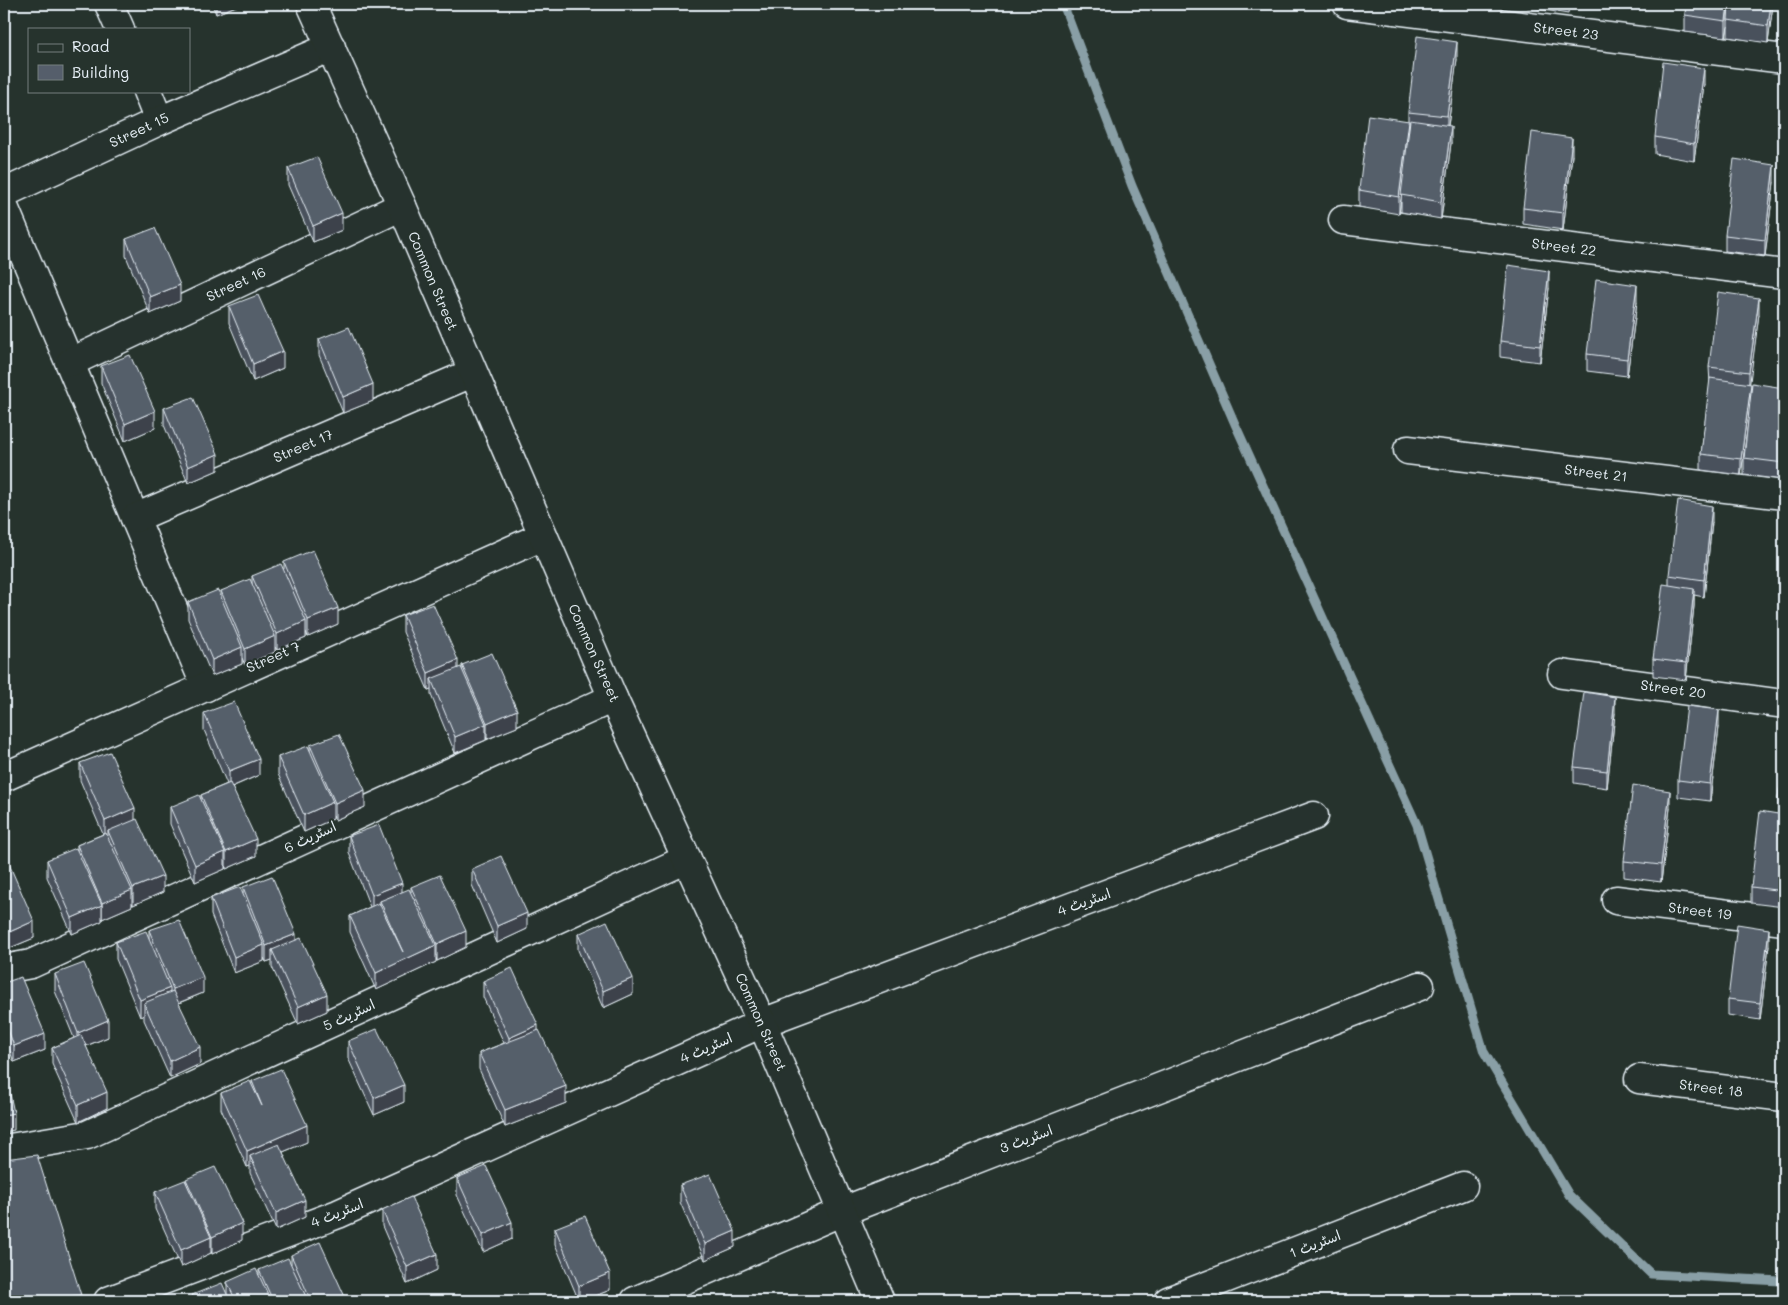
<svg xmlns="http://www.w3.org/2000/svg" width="1788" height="1305" viewBox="0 0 1788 1305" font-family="Mali,'Playpen Sans Arabic',sans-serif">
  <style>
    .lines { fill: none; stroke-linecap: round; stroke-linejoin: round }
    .stream { stroke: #899fa6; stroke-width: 9 }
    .street-casing { stroke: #e8f1f8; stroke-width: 31 }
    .secondary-casing { stroke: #e8f1f8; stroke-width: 31 }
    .street { stroke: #26332d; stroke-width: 28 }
    .secondary { stroke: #26332d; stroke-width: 28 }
    .wall { fill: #49515c; stroke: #e8f1f8 }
    .shaded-wall { fill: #3c424b; stroke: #e8f1f8 }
    .building { fill: #555e6b; stroke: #e8f1f8 }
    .labels { text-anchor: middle; stroke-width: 4.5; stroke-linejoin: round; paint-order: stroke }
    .street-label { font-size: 14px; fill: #e8f1f8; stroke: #26332d }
  </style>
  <rect width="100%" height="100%" fill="#26332d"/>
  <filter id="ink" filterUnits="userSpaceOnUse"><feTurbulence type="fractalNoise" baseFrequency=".02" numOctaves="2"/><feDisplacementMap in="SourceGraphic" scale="10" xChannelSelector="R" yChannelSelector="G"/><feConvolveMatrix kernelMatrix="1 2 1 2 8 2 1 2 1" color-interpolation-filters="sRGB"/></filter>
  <g filter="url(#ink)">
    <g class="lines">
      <!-- stream -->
      <polyline class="stream" points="1063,4 1132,186 1235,424 1417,825 1484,1052 1569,1195 1651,1274 1780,1281"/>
      <defs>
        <g id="street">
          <polyline points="109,4 120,29"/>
          <polyline points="1347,4 1784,59"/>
          <polyline points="147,91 159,121"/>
          <polyline points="4,193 159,121 331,47"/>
          <polyline points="4,207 206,687"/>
          <polyline points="1343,220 1784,274"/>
          <polyline points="71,362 402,206"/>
          <polyline points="1408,450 1784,495"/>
          <polyline points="135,518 472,373"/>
          <polyline points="1562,674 1784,704"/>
          <polyline points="4,777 543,536"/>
          <polyline points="1616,900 1784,921"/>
          <polyline points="4,969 31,964 613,698"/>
          <polyline points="1639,1079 1784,1097"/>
          <polyline points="4,1149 87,1135 687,859"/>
          <polyline points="108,1301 338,1214 762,1023 1314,816"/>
          <polyline points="635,1301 843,1211 1420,986"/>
          <polyline points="1168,1301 1463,1186"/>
        </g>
        <polyline id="secondary" points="311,4 402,206 613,698 762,1023 880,1301"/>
      </defs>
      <!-- street casing -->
      <use href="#street" class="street-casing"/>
      <!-- secondary casing -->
      <use href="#secondary" class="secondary-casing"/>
      <!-- street -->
      <use href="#street" class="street"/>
      <!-- secondary -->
      <use href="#secondary" class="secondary"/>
    </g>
    <!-- wall -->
    <g class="wall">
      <polygon points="212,4 241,4 216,14"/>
      <polygon points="1458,4 1483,4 1483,7"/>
      <polygon points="1527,4 1569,4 1568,14 1527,7"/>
      <polygon points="1686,4 1773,4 1768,43 1728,37 1728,26 1726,37 1685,32 1685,15"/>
      <polygon points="1457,59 1448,126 1451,143 1441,219 1401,212 1401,196 1399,214 1359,207 1359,190 1408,121 1408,112"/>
      <polygon points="1704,84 1694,161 1655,154 1655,137"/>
      <polygon points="1572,155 1563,230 1523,224 1523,208"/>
      <polygon points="288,168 342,230 313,242 288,185"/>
      <polygon points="1774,182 1765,256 1725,251 1725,235"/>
      <polygon points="126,239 180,301 150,314 126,256"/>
      <polygon points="1549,288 1540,362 1500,357 1500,341"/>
      <polygon points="1637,302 1627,376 1587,371 1587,354"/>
      <polygon points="229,306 283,368 253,381 229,323"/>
      <polygon points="1759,314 1749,384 1751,398 1784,388 1784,480 1744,475 1744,458 1748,419 1741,475 1701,470 1701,454 1710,384 1709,367"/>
      <polygon points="319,339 373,401 343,413 319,355"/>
      <polygon points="101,366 155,428 125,441 101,383"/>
      <polygon points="164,408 218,470 188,483 164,425"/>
      <polygon points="1712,522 1704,597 1694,595 1694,606 1686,680 1653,676 1653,659 1669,585 1669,575"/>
      <polygon points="284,562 338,624 308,637 306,632 306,638 277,650 275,647 275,652 245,665 242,658 242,664 212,676 188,619 188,602 221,598 221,591 252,584 252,576 284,569"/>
      <polygon points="403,615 458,668 462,671 462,665 517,727 487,739 486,737 486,740 455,753 431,695 431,689 428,690 403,632"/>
      <polygon points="204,713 259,775 232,787 256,856 226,869 225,865 225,869 195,882 170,824 170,807 201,799 201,795 227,784 204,730"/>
      <polygon points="1615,713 1607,788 1574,783 1574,767"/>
      <polygon points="1719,727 1710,801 1678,797 1678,780"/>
      <polygon points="310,745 365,807 335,820 333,816 333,819 304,832 278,774 278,757 310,751"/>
      <polygon points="1784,752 1784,907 1751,903 1751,887 1778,814 1778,799"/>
      <polygon points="80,763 135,820 163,892 133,905 132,903 132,906 102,919 102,918 102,921 72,934 47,877 47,860 77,851 77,845 103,834 80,780"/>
      <polygon points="1670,808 1661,882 1624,877 1624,861"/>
      <polygon points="349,836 402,892 411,892 411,887 466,947 437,961 436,958 436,962 376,990 350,932 350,916 370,907 349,853"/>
      <polygon points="4,854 6,866 34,938 5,950 4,948"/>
      <polygon points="472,869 527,929 497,943 472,885"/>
      <polygon points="243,887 296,940 327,1011 298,1024 272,967 272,960 266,962 264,958 264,961 234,973 211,915 211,898 243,894"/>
      <polygon points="149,930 203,993 179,1003 200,1064 170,1078 144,1020 144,1015 140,1017 116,959 116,942 149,939"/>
      <polygon points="578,934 633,994 603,1008 578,950"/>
      <polygon points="1769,945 1760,1020 1728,1015 1728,999"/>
      <polygon points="55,974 108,1037 86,1046 107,1108 78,1122 52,1064 52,1048 74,1038 55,991"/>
      <polygon points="483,981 538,1030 566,1103 505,1127 479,1069 479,1053 504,1043 483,997"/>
      <polygon points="4,983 45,1050 14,1062 4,1036"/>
      <polygon points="348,1041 404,1102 374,1115 348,1058"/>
      <polygon points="252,1081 307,1142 283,1152 305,1217 276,1230 250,1173 250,1166 247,1167 221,1109 221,1093 252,1084"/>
      <polygon points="457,1178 512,1239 483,1252 457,1195"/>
      <polygon points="186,1179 242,1240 212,1254 211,1251 211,1253 181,1267 155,1209 155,1192 186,1184"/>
      <polygon points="680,1185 735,1247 705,1260 680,1202"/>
      <polygon points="382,1210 437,1270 407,1284 382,1226"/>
      <polygon points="555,1228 610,1290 582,1301 579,1301 555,1244"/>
      <polygon points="291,1255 346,1301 192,1301 192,1295 227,1294 227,1282 259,1275 259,1270 291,1264"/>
      <polygon points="81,1295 81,1301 4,1301"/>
    </g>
    <!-- shaded-wall -->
    <g class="shaded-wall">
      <polygon points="216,4 241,4 216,14"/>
      <polygon points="1728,4 1728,26 1726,37 1726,21"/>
      <polygon points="1771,4 1773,4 1768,43 1768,26"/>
      <polygon points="1457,42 1457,59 1447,133 1447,116"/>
      <polygon points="1704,68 1704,84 1694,161 1694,144"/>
      <polygon points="1409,121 1409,138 1399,214 1399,197"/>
      <polygon points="1451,126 1451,143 1441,219 1441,202"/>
      <polygon points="1572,138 1572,155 1563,230 1563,213"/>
      <polygon points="1774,165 1774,182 1765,256 1765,240"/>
      <polygon points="342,213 342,230 313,242 313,226"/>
      <polygon points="1549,271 1549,288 1540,362 1540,346"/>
      <polygon points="180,285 180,301 150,314 150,297"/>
      <polygon points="1637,285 1637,302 1627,376 1627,359"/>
      <polygon points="1759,298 1759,314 1749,389 1749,372"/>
      <polygon points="283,351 283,368 253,381 253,364"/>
      <polygon points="373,384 373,401 343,413 343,397"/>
      <polygon points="1751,384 1751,401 1741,475 1741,459"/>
      <polygon points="155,411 155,428 125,441 125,424"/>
      <polygon points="218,454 218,470 188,483 188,467"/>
      <polygon points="1712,506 1712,522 1704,597 1704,580"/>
      <polygon points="1694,589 1694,606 1686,680 1686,663"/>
      <polygon points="338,608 338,624 308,637 308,620"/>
      <polygon points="306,621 306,638 277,650 277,634"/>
      <polygon points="275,636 275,652 245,665 245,649"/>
      <polygon points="242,647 242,664 212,676 212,660"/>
      <polygon points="458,660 458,677 431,679 431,689 428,690 428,673"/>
      <polygon points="1615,697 1615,713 1607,788 1607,771"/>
      <polygon points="517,710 517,727 487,739 487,723"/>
      <polygon points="1719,710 1719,727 1710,801 1710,784"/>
      <polygon points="486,724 486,740 455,753 455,737"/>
      <polygon points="259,759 259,775 229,788 229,771"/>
      <polygon points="365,790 365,807 335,820 335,803"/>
      <polygon points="1670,791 1670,808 1661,882 1661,865"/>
      <polygon points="333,802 333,819 304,832 304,815"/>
      <polygon points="135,808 135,825 108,831 108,836 105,838 105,821"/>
      <polygon points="256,839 256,856 226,869 226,852"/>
      <polygon points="225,852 225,869 195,882 195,865"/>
      <polygon points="6,858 6,875 4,875 4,859"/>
      <polygon points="163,876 163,892 133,905 133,888"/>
      <polygon points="402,883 402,899 380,901 380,908 372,911 372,895"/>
      <polygon points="132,890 132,906 102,919 102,903"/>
      <polygon points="102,905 102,921 72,934 72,918"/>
      <polygon points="527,913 527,929 497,943 497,926"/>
      <polygon points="34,921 34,938 5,950 5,934"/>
      <polygon points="1769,929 1769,945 1760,1020 1760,1003"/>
      <polygon points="466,931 466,947 437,961 437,944"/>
      <polygon points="296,934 296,950 272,950 272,960 266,962 266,946"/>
      <polygon points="264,945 264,961 234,973 234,957"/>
      <polygon points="436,945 436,962 376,990 376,973"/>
      <polygon points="203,977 203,993 173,1005 173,989"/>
      <polygon points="633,978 633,994 603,1008 603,991"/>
      <polygon points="170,988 170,1005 144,1003 144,1015 140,1017 140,1000"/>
      <polygon points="327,994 327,1011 298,1024 298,1007"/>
      <polygon points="108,1020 108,1037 78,1049 78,1033"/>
      <polygon points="538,1025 538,1041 509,1054 509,1038"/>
      <polygon points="45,1034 45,1050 14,1062 14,1046"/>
      <polygon points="200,1047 200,1064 170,1078 170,1061"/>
      <polygon points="404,1085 404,1102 374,1115 374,1098"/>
      <polygon points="566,1086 566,1103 505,1127 505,1110"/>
      <polygon points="107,1092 107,1108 78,1122 78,1105"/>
      <polygon points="14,1113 14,1130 4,1132 4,1115"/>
      <polygon points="307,1125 307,1142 254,1164 250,1156 250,1166 247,1167 247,1151"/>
      <polygon points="305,1200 305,1217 276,1230 276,1213"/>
      <polygon points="512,1222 512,1239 483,1252 483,1235"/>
      <polygon points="242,1223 242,1240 212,1254 212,1237"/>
      <polygon points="735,1231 735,1247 705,1260 705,1244"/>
      <polygon points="211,1237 211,1253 181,1267 181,1250"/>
      <polygon points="437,1254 437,1270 407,1284 407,1267"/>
      <polygon points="610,1273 610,1290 582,1301 579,1301 579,1286"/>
    </g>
    <!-- building -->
    <g class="building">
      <polygon points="1686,4 1728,4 1726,21 1685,15"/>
      <polygon points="1729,4 1771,4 1768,26 1728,20"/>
      <polygon points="1417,36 1457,42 1447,116 1408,112"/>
      <polygon points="1663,62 1704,68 1694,144 1655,137"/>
      <polygon points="1368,115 1409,121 1399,197 1359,190"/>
      <polygon points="1410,120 1451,126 1441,202 1401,195"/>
      <polygon points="1532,132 1572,138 1563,213 1523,208"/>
      <polygon points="317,157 342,213 313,226 288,168"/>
      <polygon points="1734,159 1774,165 1765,240 1725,235"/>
      <polygon points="155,228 180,285 150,297 126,239"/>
      <polygon points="1508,265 1549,271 1540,346 1500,341"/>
      <polygon points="1596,279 1637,285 1627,359 1587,354"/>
      <polygon points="1718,292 1759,298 1749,372 1709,367"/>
      <polygon points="258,295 283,351 253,364 229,306"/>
      <polygon points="349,327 373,384 343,397 319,339"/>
      <polygon points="130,355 155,411 125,424 101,366"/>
      <polygon points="1710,378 1751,384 1741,459 1701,454"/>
      <polygon points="1752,383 1784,388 1784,463 1744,458"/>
      <polygon points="193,397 218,454 188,467 164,408"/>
      <polygon points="1678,500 1712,506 1704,580 1669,575"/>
      <polygon points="313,550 338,608 308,620 284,562"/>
      <polygon points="281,564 306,621 277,634 252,576"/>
      <polygon points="250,579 275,636 245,649 221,591"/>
      <polygon points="1663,584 1694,589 1686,663 1653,659"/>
      <polygon points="218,590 242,647 212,660 188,602"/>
      <polygon points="433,604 458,660 428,673 403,615"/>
      <polygon points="492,653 517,710 487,723 462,665"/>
      <polygon points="461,667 486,724 455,737 431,679"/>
      <polygon points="1584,692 1615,697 1607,771 1574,767"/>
      <polygon points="234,702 259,759 229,771 204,713"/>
      <polygon points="1687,706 1719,710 1710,784 1678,780"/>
      <polygon points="339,734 365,790 335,803 310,745"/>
      <polygon points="308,746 333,802 304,815 278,757"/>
      <polygon points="110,752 135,808 105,821 80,763"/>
      <polygon points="1784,752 1784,800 1778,799"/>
      <polygon points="230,783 256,839 226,852 201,795"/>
      <polygon points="1633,785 1670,791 1661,865 1624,861"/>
      <polygon points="199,795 225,852 195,865 170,807"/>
      <polygon points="1760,811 1784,815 1784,891 1751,887"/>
      <polygon points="137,819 163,876 133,888 108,831"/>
      <polygon points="379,825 402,883 372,895 349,836"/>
      <polygon points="106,833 132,890 102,903 77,845"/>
      <polygon points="76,848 102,905 72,918 47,860"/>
      <polygon points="501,856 527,913 497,926 472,869"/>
      <polygon points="9,864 34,921 5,934 4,932 4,866"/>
      <polygon points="440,875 466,931 437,944 411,887"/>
      <polygon points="272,876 296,934 266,946 243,887"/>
      <polygon points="240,887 264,945 234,957 211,898"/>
      <polygon points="409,889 436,945 376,973 350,916 379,903 403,952 380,901"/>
      <polygon points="179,920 203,977 173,989 149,930"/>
      <polygon points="607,921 633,978 603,991 578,934"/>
      <polygon points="1737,924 1769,929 1760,1003 1728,999"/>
      <polygon points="146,931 170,988 140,1000 116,942"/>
      <polygon points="301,938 327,994 298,1007 272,950"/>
      <polygon points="84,963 108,1020 78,1033 55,974"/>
      <polygon points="512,968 538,1025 509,1038 483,981"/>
      <polygon points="21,977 45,1034 14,1046 4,1019 4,983"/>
      <polygon points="173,991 200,1047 170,1061 144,1003"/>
      <polygon points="377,1029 404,1085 374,1098 348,1041"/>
      <polygon points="539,1030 566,1086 505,1110 479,1053"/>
      <polygon points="81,1035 107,1092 78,1105 52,1048"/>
      <polygon points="4,1066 14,1113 4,1115"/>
      <polygon points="281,1069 307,1125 247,1151 221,1093 250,1081 262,1106 252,1081"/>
      <polygon points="279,1144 305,1200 276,1213 250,1156"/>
      <polygon points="37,1155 81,1295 37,1301 4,1301 4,1159"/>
      <polygon points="486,1166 512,1222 483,1235 457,1178"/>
      <polygon points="215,1167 242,1223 212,1237 186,1179"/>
      <polygon points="710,1174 735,1231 705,1244 680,1185"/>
      <polygon points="185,1180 211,1237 181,1250 155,1192"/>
      <polygon points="411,1197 437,1254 407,1267 382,1210"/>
      <polygon points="585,1216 610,1273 579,1286 555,1228"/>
      <polygon points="320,1242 346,1299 340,1301 311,1301 291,1255"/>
      <polygon points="288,1258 308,1301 273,1301 259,1270"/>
      <polygon points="256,1269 271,1301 236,1301 227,1282"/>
      <polygon points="222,1283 230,1301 195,1301 192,1295"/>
      <polygon points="1526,1299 1527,1301 1519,1301"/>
    </g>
  </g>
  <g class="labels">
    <!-- street labels -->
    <g class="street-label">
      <text transform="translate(1566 31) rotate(7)" y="5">Street 23</text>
      <text transform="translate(139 130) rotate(-25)" y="5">Street 15</text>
      <text transform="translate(1564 247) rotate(7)" y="5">Street 22</text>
      <text transform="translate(433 281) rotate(67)" y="5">Common Street</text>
      <text transform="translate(236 284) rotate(-25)" y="5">Street 16</text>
      <text transform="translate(303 446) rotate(-23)" y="5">Street 17</text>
      <text transform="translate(1596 473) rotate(7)" y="5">Street 21</text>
      <text transform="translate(594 653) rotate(66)" y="5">Common Street</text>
      <text transform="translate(273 657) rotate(-24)" y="5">Street 7</text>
      <text transform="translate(1673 689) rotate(8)" y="5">Street 20</text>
      <text transform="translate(310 837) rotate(-25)" y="5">اسٹریٹ 6</text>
      <text transform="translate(1084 902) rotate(-20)" y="5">اسٹریٹ 4</text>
      <text transform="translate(1700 911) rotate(7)" y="5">Street 19</text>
      <text transform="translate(349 1015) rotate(-25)" y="5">اسٹریٹ 5</text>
      <text transform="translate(761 1022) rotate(66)" y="5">Common Street</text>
      <text transform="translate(706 1048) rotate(-24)" y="5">اسٹریٹ 4</text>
      <text transform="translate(1711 1088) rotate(7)" y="5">Street 18</text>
      <text transform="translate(1026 1139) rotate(-21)" y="5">اسٹریٹ 3</text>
      <text transform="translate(337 1213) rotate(-22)" y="5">اسٹریٹ 4</text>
      <text transform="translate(1315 1244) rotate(-21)" y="5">اسٹریٹ 1</text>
    </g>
  </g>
  <!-- margin -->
  <rect width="1788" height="1305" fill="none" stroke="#26332d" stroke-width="20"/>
  <rect x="10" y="10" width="1768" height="1285" fill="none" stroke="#e8f1f8" stroke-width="2" filter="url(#ink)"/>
  <!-- legend -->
  <rect x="28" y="28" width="162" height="65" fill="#26332d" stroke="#747f7e"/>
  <rect x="38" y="44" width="25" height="8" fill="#26332d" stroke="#747f7e"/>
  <text x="72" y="52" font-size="15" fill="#e8f1f8">Road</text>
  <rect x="38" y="65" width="25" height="15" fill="#555e6b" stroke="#747f7e"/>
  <text x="72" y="78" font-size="15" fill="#e8f1f8">Building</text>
</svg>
